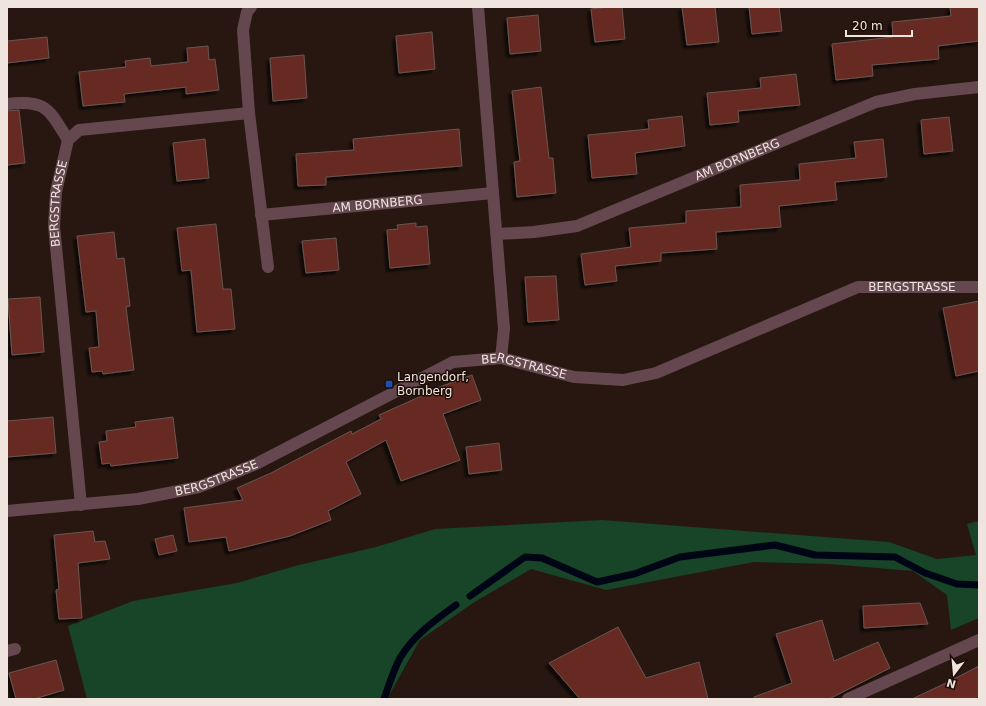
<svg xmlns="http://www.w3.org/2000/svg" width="986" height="706" viewBox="0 0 986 706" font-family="'DejaVu Sans',sans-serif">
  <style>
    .green { fill: #184428 }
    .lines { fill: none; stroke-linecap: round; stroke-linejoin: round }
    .stream { stroke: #000516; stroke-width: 7 }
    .building { fill: #662a22; stroke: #6a5551; filter: url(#shadow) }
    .minor { stroke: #65484f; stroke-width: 12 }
    .transit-dot { fill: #1a4fb4; stroke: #1d0e07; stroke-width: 1.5 }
    .labels { text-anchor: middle; stroke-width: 3; stroke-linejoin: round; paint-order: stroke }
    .street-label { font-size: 12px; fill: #f0e4df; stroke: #1d0e07 }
    .poi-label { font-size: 12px; fill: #f0e4df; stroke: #1d0e07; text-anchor: start }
  </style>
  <defs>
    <filter id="shadow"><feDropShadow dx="-3.5" dy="3.5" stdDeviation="1" flood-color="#0009"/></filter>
  </defs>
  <rect width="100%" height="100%" fill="#271710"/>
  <!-- green -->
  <polygon class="green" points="602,520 889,542 937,559 976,555 967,524 979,521 979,618 951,630 947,595 913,571 830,564 754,562 606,590 531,569 473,603 420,640 387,699 87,699 68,626 133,601 237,583 295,566 376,547 435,529"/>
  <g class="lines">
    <!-- stream -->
    <g class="stream">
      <polyline points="470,596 525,557 542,558 597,582 634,574 680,557 775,545 815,555 895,557 925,573 957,584 979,585"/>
      <path d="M384,699C389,685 393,671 400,658C413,636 435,620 456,605"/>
    </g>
  </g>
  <!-- building -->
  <g class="building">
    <polygon points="609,7 622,7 625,39 595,42 591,9"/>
    <polygon points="682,7 715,7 719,42 687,45"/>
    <polygon points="749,7 779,7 782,31 752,34"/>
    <polygon points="950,7 979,7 979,41 938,46 939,59 872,65 873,76 836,80 832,44 893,37 892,22 951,16"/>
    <polygon points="538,15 541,51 510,54 507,18"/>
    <polygon points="432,32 435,69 399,73 396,36"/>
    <polygon points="47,37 49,58 7,63 7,41"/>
    <polygon points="208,46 209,60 215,59 219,90 186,94 186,87 124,94 125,102 83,106 79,72 126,67 125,61 150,58 151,66 188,62 187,48"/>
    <polygon points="304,55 307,98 273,101 270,58"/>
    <polygon points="796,74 800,105 738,111 739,122 710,125 707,93 761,88 760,78"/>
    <polygon points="541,87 549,158 553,158 556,193 517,197 514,162 520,161 512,91"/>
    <polygon points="19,110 25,163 7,165 7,111"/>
    <polygon points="682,116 685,146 635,153 637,174 592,178 588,135 649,129 648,120"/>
    <polygon points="949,117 953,151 924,154 921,120"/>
    <polygon points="459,129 462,166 326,177 326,185 298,186 296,154 354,150 353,139"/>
    <polygon points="205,139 209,178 177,181 173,143"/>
    <polygon points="883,139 887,177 835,182 837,200 779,206 781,227 716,232 717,249 661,253 661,261 615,266 617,281 585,285 581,254 631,247 629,228 686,223 686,211 741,207 740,185 800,180 799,164 856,158 854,142"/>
    <polygon points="416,223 416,227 427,226 430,264 390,268 387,230 398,229 397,225"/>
    <polygon points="216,224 223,289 231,289 235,329 197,332 191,270 182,271 177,228"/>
    <polygon points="114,232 117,259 124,258 130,306 126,307 134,370 103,374 102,371 92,372 89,348 99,347 96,311 86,312 77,236"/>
    <polygon points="336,238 339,270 306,273 302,241"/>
    <polygon points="556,276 559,320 528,322 525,277"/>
    <polygon points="40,297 44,352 12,355 8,299"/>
    <polygon points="979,301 979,371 956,376 943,308"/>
    <polygon points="472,375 481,400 443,414 460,460 401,481 386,440 346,462 361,494 328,511 331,520 290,536 229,551 226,537 189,542 184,508 243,500 237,488 271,473 351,431 352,434 381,419 379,415 437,389 437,388"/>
    <polygon points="53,417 56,453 7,457 7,421"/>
    <polygon points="173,417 178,458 111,466 110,463 102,464 99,442 107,441 106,431 136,427 135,422"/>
    <polygon points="499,443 502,470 469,474 466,447"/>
    <polygon points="93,531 95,542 105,541 110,559 78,563 82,618 59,619 56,590 59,589 54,535"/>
    <polygon points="173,535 177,551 159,555 155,539"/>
    <polygon points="920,603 928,624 864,628 863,606"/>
    <polygon points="822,620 834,661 878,642 890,668 829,699 755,699 754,697 792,683 776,634"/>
    <polygon points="618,627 646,678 699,662 708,699 580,699 549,663"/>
    <polygon points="56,660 64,690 34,699 16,699 9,673"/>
    <polygon points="979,666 979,699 912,699 948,682"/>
  </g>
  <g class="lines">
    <!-- minor -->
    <g class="minor">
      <polyline points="251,7 247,12 243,30 249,113 268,267"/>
      <polyline points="478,7 504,329 501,358"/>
      <path d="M7,104C46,99 49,109 68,140"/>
      <path id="s1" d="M261,215L493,193"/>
      <path id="s2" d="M497,234L534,232L577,226L876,102L915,94L979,87"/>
      <path id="s3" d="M81,505L54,226L56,192L68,140L79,130L249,113"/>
      <path id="s4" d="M7,511L138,499L199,487L256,464L453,362L501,358L574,377L623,380L656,373L858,287H979"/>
      <polyline points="7,651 15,649"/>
      <polyline points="848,699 979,640"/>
    </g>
  </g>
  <!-- markers -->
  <rect class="transit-dot" x="385" y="380" width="8" height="8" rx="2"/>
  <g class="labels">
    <!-- street labels -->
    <g class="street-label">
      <text dy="4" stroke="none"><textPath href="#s2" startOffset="254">AM BORNBERG</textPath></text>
      <text dy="4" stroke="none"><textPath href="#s3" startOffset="303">BERGSTRASSE</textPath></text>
      <text dy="4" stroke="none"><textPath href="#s1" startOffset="117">AM BORNBERG</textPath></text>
      <text dy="4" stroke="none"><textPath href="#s4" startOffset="957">BERGSTRASSE</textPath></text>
      <text dy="4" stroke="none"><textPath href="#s4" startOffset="549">BERGSTRASSE</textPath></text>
      <text dy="4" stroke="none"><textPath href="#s4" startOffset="213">BERGSTRASSE</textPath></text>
    </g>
    <!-- poi labels -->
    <g class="poi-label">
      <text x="397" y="381">Langendorf,<tspan x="397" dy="14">Bornberg</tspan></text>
    </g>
  </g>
  <!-- border -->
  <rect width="986" height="706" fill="none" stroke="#f0e4df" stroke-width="16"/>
  <!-- north arrow -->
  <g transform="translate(954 674) rotate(196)" stroke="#1d0e07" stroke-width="3" paint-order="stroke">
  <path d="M0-3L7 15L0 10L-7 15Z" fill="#f0e4df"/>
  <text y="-6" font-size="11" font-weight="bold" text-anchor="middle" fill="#f0e4df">N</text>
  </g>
  <!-- scale -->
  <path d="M846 30v6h66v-6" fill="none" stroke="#f0e4df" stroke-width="2"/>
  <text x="852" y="30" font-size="12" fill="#f0e4df" stroke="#1d0e07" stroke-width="3" paint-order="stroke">20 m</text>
</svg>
